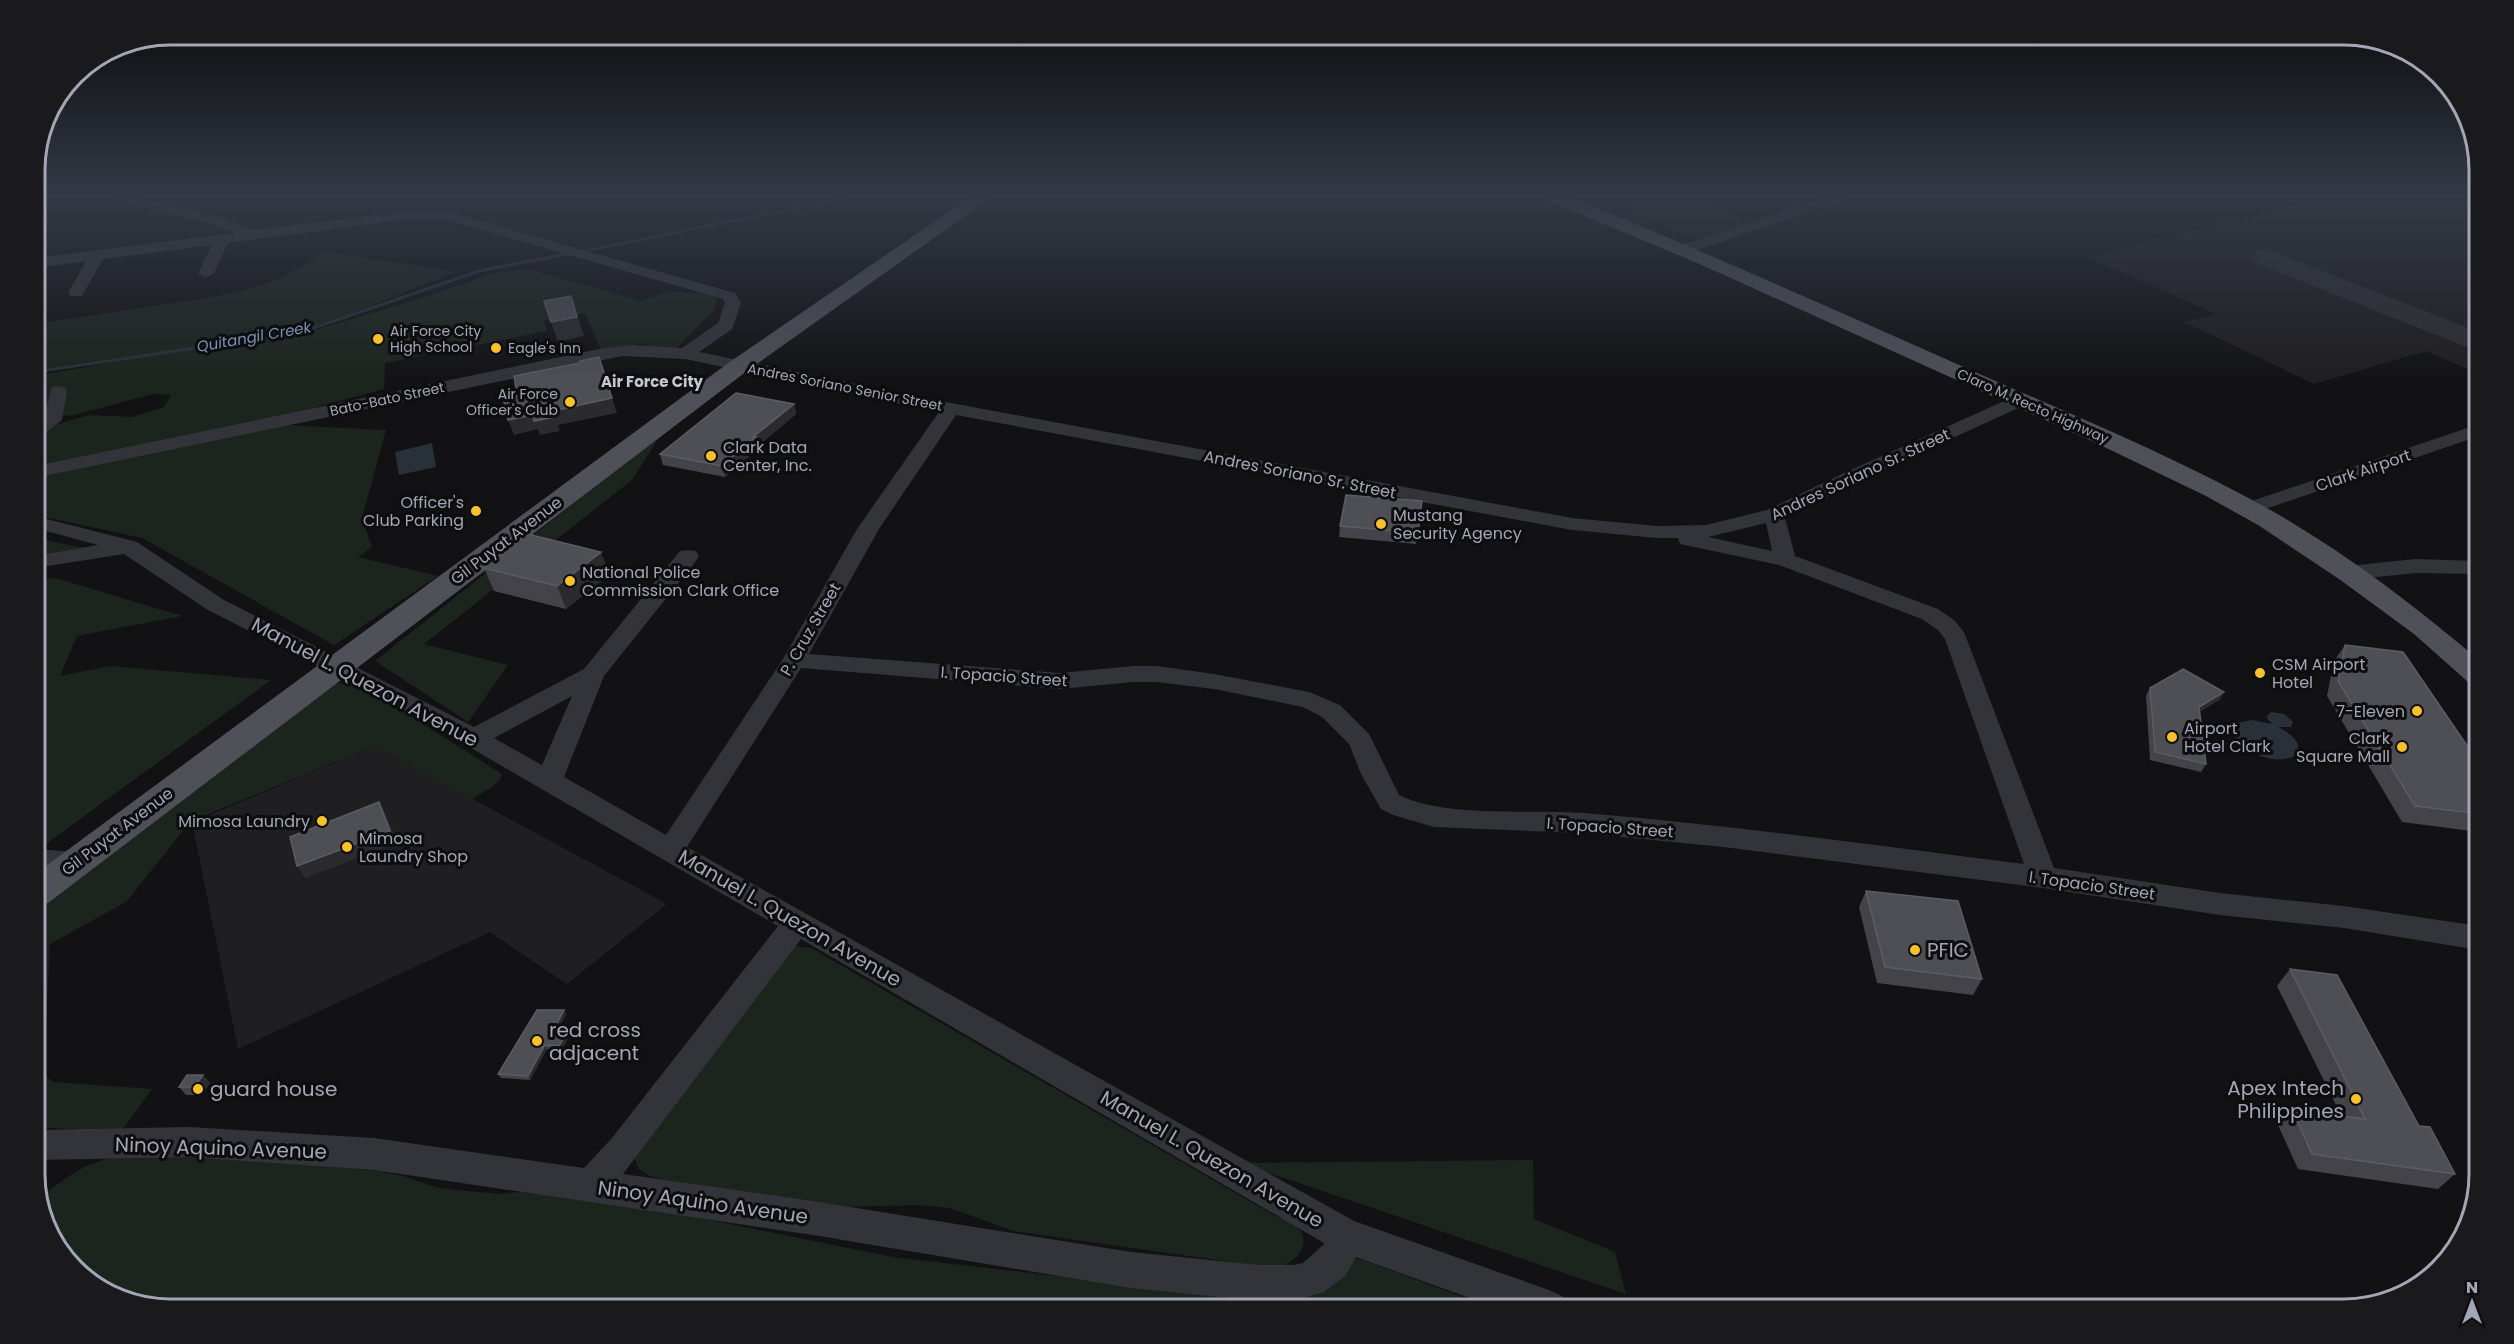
<svg xmlns="http://www.w3.org/2000/svg" width="2514" height="1344" viewBox="0 0 2514 1344" font-family="Poppins,sans-serif">
  <style>
    .built { fill: #1f1e21 }
    .green { fill: #1c241e }
    .water { fill: #283038 }
    .lines { fill: none; stroke-linecap: round; stroke-linejoin: round }
    .stream { stroke: #283038; stroke-width: 3 }
    .taxiway { fill: #2d2e32; fill-rule: evenodd }
    .minor { fill: #333439; fill-rule: evenodd }
    .major { fill: #4f5058; fill-rule: evenodd }
    .wall { fill: #434349 }
    .shaded-wall { fill: #2b2b2f }
    .building { fill: #4e4e55; stroke: #5b5c64; stroke-width: 1.5 }
    .poi-dot { fill: #f8c226; stroke: #0e0d0f; stroke-width: 2 }
    .labels { text-anchor: middle; stroke-width: 6; stroke-linejoin: round; paint-order: stroke }
    .far-poi-label { font-size: 14px; fill: #a3a7b5; stroke: #0e0d0f; text-anchor: start }
    .far-street-label { font-size: 14px; fill: #a3a7b5; stroke: #0e0d0f }
    .far-water-label { font-size: 15px; font-style: italic; fill: #7892b2; stroke: #0e0d0f }
    .far-neighbourhood-label { font-size: 15px; font-weight: bold; fill: #c4c7d1; stroke: #0e0d0f }
    .poi-label { font-size: 16px; fill: #a3a7b5; stroke: #0e0d0f; text-anchor: start }
    .street-label { font-size: 16px; fill: #a3a7b5; stroke: #0e0d0f }
    .near-street-label { font-size: 20px; fill: #a3a7b5; stroke: #0e0d0f }
    .near-poi-label { font-size: 20px; fill: #a3a7b5; stroke: #0e0d0f; text-anchor: start }
    .rim { fill: none; stroke: #a3a7b5; stroke-width: 3 }
  </style>
  <rect width="100%" height="100%" fill="#121214"/>
  <!-- built -->
  <g class="built">
    <polygon points="1661,196 1687,196 1755,223 1700,241 1621,209"/>
    <polygon points="2334,196 2479,196 2479,374 2426,351 2314,384 2184,322 2216,314 2087,257"/>
    <polygon points="375,746 667,904 567,984 490,932 238,1049 192,822"/>
  </g>
  <!-- green -->
  <g class="green">
    <path d="M323,251L456,272L312,329L205,346L309,332L432,295L490,274L529,269L641,301L669,291L717,295L714,310L674,351L642,344L601,350L585,313L544,320L547,331L385,363L384,389L303,411L35,466L40,429L89,415L132,417L164,407L171,395L153,394L74,415L35,418V405L46,374L186,349L35,373V324C74,318 114,312 154,306C214,297 275,291 323,251Z"/>
    <polygon points="282,425 386,430 362,518 372,547 358,557 438,576 334,645 142,538 35,515 35,478"/>
    <polygon points="662,433 632,480 424,644 508,665 468,722 375,661"/>
    <polygon points="35,538 84,548 35,557"/>
    <polygon points="35,577 59,579 182,616 77,636 60,676 111,666 271,680 35,852"/>
    <polygon points="350,682 358,683 502,774 499,781 492,787 472,799 375,746 191,821 126,902 50,944 44,1070 47,1077 53,1082 152,1089 121,1132 35,1127 35,904 318,692 334,684"/>
    <path d="M796,946L811,948L1277,1217C1283,1219 1290,1221 1295,1225C1314,1240 1298,1262 1279,1267C1273,1268 1266,1267 1260,1266L1013,1231L950,1208L919,1205L842,1207L659,1179C643,1174 633,1169 635,1151L784,947Z"/>
    <path d="M129,1155L237,1158L379,1171L403,1176L435,1187L455,1190L502,1194L537,1190L710,1220L893,1257L1244,1298L1353,1258L1363,1260L1495,1309H170L110,1295L57,1249L40,1198C71,1173 89,1160 129,1155Z"/>
    <polygon points="1533,1160 1534,1219 1615,1252 1626,1294 1240,1163"/>
  </g>
  <!-- water -->
  <g class="water">
    <polygon points="432,443 436,467 399,475 395,452"/>
    <path d="M2271,712L2284,714L2293,722L2291,727H2278C2289,733 2302,741 2298,754C2277,768 2243,753 2232,732L2236,723L2252,720L2272,724L2266,717Z"/>
  </g>
  <g class="lines">
    <!-- stream -->
    <g class="stream">
      <polyline points="580,252 855,196"/>
      <polyline points="35,372 302,332 479,271 572,253"/>
    </g>
    <!-- taxiway -->
    <polygon class="taxiway" points="2266,249 2479,332 2479,352 2256,263 2252,257 2256,251"/>
    <!-- minor -->
    <g class="minor">
      <path d="M110,196H135L225,219L254,230L400,212H448L735,293L741,303L732,329L699,352L951,403L1572,518L1657,526L1706,525L1767,510L1844,473L2013,397H2025L2028,401L2025,405L1858,481L1785,518L1795,556L1938,609L1954,620L1964,632L2054,868L2220,893L2344,906L2479,926V950L2344,928L2220,915L2043,888L1724,847L1581,833L1434,827L1393,815L1381,809L1361,774L1349,744L1322,717L1303,707L1214,689L1157,682H1133L1060,689L801,668L687,847L1354,1221L1549,1290L1562,1296L1567,1309H1500L1356,1257L1346,1275L1324,1292L1293,1301H1259L1131,1288L813,1235L374,1170L190,1157L35,1160V1130L190,1127L374,1138L584,1168L612,1138L778,926L421,719L208,610L124,554L35,568V556L98,545L35,528V516L137,542L224,600L474,727L584,669L680,551L688,550L696,551L699,556L696,561L604,676L564,777L666,835L783,659L857,529L939,412L685,359L622,356L35,478V466L599,349L632,345L682,348L718,323L725,303L723,299L447,220H400L228,243L214,273L206,278L198,273L212,245L103,259L82,296H70L68,293L86,261L35,268V258L234,233L215,225L112,199ZM956,415L1572,530L1657,538H1678L1680,544L1779,565L1922,619L1938,630L1945,639L2024,864C1877,846 1731,825 1583,813C1530,809 1445,818 1399,795L1369,734L1340,705L1309,692L1214,674L1157,666H1133L1060,673L809,654L879,529ZM1766,523L1772,551L1708,537ZM572,696L542,765L494,738ZM801,939L1324,1243L1323,1245L1303,1263L1293,1265H1259L1131,1252L813,1201L623,1174Z"/>
      <polygon points="1828,196 1849,196 1847,199 1704,248 1681,253 1673,248 1676,245 1696,241"/>
      <polygon points="58,386 64,387 67,391 62,420 42,435 35,437 35,423 44,417 52,387"/>
      <polygon points="2479,424 2479,436 2254,513 2247,515 2240,513 2237,509 2240,505"/>
      <polygon points="2415,559 2479,561 2479,574 2415,573 2349,580 2341,578 2338,573 2341,568 2349,566"/>
      <polygon points="35,849 76,852 86,855 90,862 86,869 76,872 35,869"/>
    </g>
    <!-- major -->
    <g class="major">
      <polygon points="972,196 993,196 747,371 48,903 35,907 35,874 731,361"/>
      <path d="M1544,196H1569C1702,251 1834,309 1966,368C2070,414 2176,457 2274,512C2347,554 2415,606 2479,660V685L2468,682L2414,634L2339,579L2258,525L2206,496L2096,443L1702,265L1547,200Z"/>
    </g>
  </g>
  <!-- wall -->
  <g class="wall">
    <polygon points="794,404 796,414 759,445 759,448 725,477 663,465 660,454"/>
    <polygon points="1422,501 1416,544 1339,537 1340,526"/>
    <polygon points="484,568 610,574 566,609 494,591"/>
    <polygon points="2345,645 2479,763 2479,832 2402,822 2327,696 2334,661"/>
    <polygon points="2150,688 2224,692 2219,700 2199,712 2206,764 2201,772 2150,760 2146,696"/>
    <polygon points="1866,891 1982,979 1973,995 1877,983 1859,907"/>
    <polygon points="2290,969 2419,1126 2455,1174 2438,1189 2298,1169 2278,1125 2292,1109 2341,1115 2277,986"/>
    <polygon points="564,1010 566,1014 558,1029 568,1030 570,1034 561,1051 547,1049 530,1080 501,1078 498,1074"/>
    <polygon points="203,1075 210,1083 201,1095 186,1095 179,1087"/>
  </g>
  <!-- shaded-wall -->
  <g class="shaded-wall">
    <polygon points="571,296 584,336 558,342 551,322"/>
    <polygon points="612,398 617,413 558,425 560,431 540,435 538,429 514,435 508,420"/>
    <polygon points="794,404 796,414 759,445 759,448 725,477 722,466 753,437"/>
    <polygon points="601,552 610,574 566,609 557,586"/>
    <polygon points="2224,692 2219,700 2194,715 2199,707"/>
    <polygon points="379,802 386,814 397,843 305,878 297,866"/>
    <polygon points="564,1010 566,1014 556,1033 554,1029"/>
    <polygon points="568,1030 570,1034 561,1051 559,1046"/>
    <polygon points="545,1045 547,1049 530,1080 528,1076"/>
    <polygon points="203,1075 210,1083 201,1095 194,1087"/>
  </g>
  <!-- building -->
  <g class="building">
    <polygon points="571,296 577,317 551,322 544,301"/>
    <polygon points="599,357 612,398 553,411 555,417 534,421 533,415 508,420 502,392 516,389 514,376 580,363 580,361"/>
    <polygon points="736,393 794,404 753,437 756,437 722,466 660,454"/>
    <polygon points="1346,495 1422,501 1418,533 1340,526"/>
    <polygon points="527,534 601,552 557,586 484,568"/>
    <polygon points="2345,645 2403,652 2479,763 2479,814 2415,806 2338,681"/>
    <polygon points="2183,669 2224,692 2199,707 2206,764 2155,752 2150,688"/>
    <polygon points="379,802 390,831 297,866 290,837"/>
    <polygon points="1866,891 1958,901 1982,979 1885,967"/>
    <polygon points="2290,969 2337,975 2419,1126 2430,1127 2455,1174 2312,1154 2292,1109 2365,1119"/>
    <polygon points="537,1010 564,1010 554,1029 568,1030 559,1046 545,1045 528,1076 498,1074"/>
    <polygon points="187,1075 203,1075 194,1087 179,1087"/>
  </g>
  <!-- sky -->
  <linearGradient id="sky" x2="0" y2="1"><stop stop-color="#0a0a0b"/><stop offset="0.51" stop-color="#333945"/><stop offset="1" stop-color="#333945" stop-opacity="0"/></linearGradient>
  <rect width="2514" height="384" fill="url(#sky)"/>
  <!-- markers -->
  <g class="poi-dot">
    <circle cx="378" cy="339" r="6"/>
    <circle cx="496" cy="348" r="6"/>
    <circle cx="570" cy="402" r="6"/>
    <circle cx="711" cy="456" r="6"/>
    <circle cx="476" cy="511" r="6"/>
    <circle cx="1381" cy="524" r="6"/>
    <circle cx="570" cy="581" r="6"/>
    <circle cx="2260" cy="673" r="6"/>
    <circle cx="2417" cy="711" r="6"/>
    <circle cx="2172" cy="737" r="6"/>
    <circle cx="2402" cy="747" r="6"/>
    <circle cx="322" cy="821" r="6"/>
    <circle cx="347" cy="847" r="6"/>
    <circle cx="1915" cy="950" r="6"/>
    <circle cx="537" cy="1041" r="6"/>
    <circle cx="198" cy="1089" r="6"/>
    <circle cx="2356" cy="1099" r="6"/>
  </g>
  <g class="labels">
    <!-- far-poi labels -->
    <g class="far-poi-label">
      <text x="390" y="336">Air Force City<tspan x="390" dy="16">High School</tspan></text>
      <text x="508" y="353">Eagle's Inn</text>
      <text x="558" y="399" text-anchor="end">Air Force<tspan x="558" dy="16">Officer's Club</tspan></text>
    </g>
    <!-- far-street labels -->
    <g class="far-street-label">
      <text transform="translate(845 387) rotate(11)" y="5">Andres Soriano Senior Street</text>
      <text transform="translate(387 399) rotate(-12)" y="5">Bato-Bato Street</text>
      <text transform="translate(2033 406) rotate(24)" y="5">Claro M. Recto Highway</text>
    </g>
    <!-- far-water labels -->
    <g class="far-water-label">
      <text transform="translate(254 337) rotate(-10)" y="5">Quitangil Creek</text>
    </g>
    <!-- far-neighbourhood labels -->
    <g class="far-neighbourhood-label">
      <text x="652" y="387">Air Force City</text>
    </g>
    <!-- poi labels -->
    <g class="poi-label">
      <text x="723" y="453">Clark Data<tspan x="723" dy="18">Center, Inc.</tspan></text>
      <text x="464" y="508" text-anchor="end">Officer's<tspan x="464" dy="18">Club Parking</tspan></text>
      <text x="1393" y="521">Mustang<tspan x="1393" dy="18">Security Agency</tspan></text>
      <text x="582" y="578">National Police<tspan x="582" dy="18">Commission Clark Office</tspan></text>
      <text x="2272" y="670">CSM Airport<tspan x="2272" dy="18">Hotel</tspan></text>
      <text x="2405" y="717" text-anchor="end">7-Eleven</text>
      <text x="2184" y="734">Airport<tspan x="2184" dy="18">Hotel Clark</tspan></text>
      <text x="2390" y="744" text-anchor="end">Clark<tspan x="2390" dy="18">Square Mall</tspan></text>
      <text x="310" y="827" text-anchor="end">Mimosa Laundry</text>
      <text x="359" y="844">Mimosa<tspan x="359" dy="18">Laundry Shop</tspan></text>
    </g>
    <!-- street labels -->
    <g class="street-label">
      <text transform="translate(2363 470) rotate(-19)" y="6">Clark Airport</text>
      <text transform="translate(1300 474) rotate(11)" y="6">Andres Soriano Sr. Street</text>
      <text transform="translate(1860 474) rotate(-25)" y="6">Andres Soriano Sr. Street</text>
      <text transform="translate(506 540) rotate(-37)" y="6">Gil Puyat Avenue</text>
      <text transform="translate(810 629) rotate(-60)" y="6">P. Cruz Street</text>
      <text transform="translate(1004 676) rotate(4)" y="6">I. Topacio Street</text>
      <text transform="translate(1610 827) rotate(4)" y="6">I. Topacio Street</text>
      <text transform="translate(117 831) rotate(-37)" y="6">Gil Puyat Avenue</text>
      <text transform="translate(2092 885) rotate(8)" y="6">I. Topacio Street</text>
    </g>
    <!-- near-street labels -->
    <g class="near-street-label">
      <text transform="translate(365 682) rotate(28)" y="7">Manuel L. Quezon Avenue</text>
      <text transform="translate(790 918) rotate(30)" y="7">Manuel L. Quezon Avenue</text>
      <text transform="translate(221 1148) rotate(2)" y="7">Ninoy Aquino Avenue</text>
      <text transform="translate(1212 1159) rotate(30)" y="7">Manuel L. Quezon Avenue</text>
      <text transform="translate(703 1202) rotate(8)" y="7">Ninoy Aquino Avenue</text>
    </g>
    <!-- near-poi labels -->
    <g class="near-poi-label">
      <text x="1927" y="957">PFIC</text>
      <text x="549" y="1037">red cross<tspan x="549" dy="23">adjacent</tspan></text>
      <text x="2344" y="1095" text-anchor="end">Apex Intech<tspan x="2344" dy="23">Philippines</tspan></text>
      <text x="210" y="1096">guard house</text>
    </g>
  </g>
  <!-- crop -->
  <path d="M0 0H2514V1344H0ZM170 45H2344A125 125 0 0 1 2469 170V1174A125 125 0 0 1 2344 1299H170A125 125 0 0 1 45 1174V170A125 125 0 0 1 170 45Z" fill="#1a191c" fill-rule="evenodd"/>
  <path class="rim" d="M170 45H2344A125 125 0 0 1 2469 170V1174A125 125 0 0 1 2344 1299H170A125 125 0 0 1 45 1174V170A125 125 0 0 1 170 45Z"/>
  <!-- north arrow -->
  <g transform="translate(2472 1302)" stroke="#0e0d0f" stroke-width="4.5" paint-order="stroke">
  <path d="M0-4.5L10 22L0 15L-10 22Z" fill="#a3a7b5"/>
  <text y="-9" font-size="16" font-weight="bold" text-anchor="middle" fill="#a3a7b5">N</text>
  </g>
</svg>
